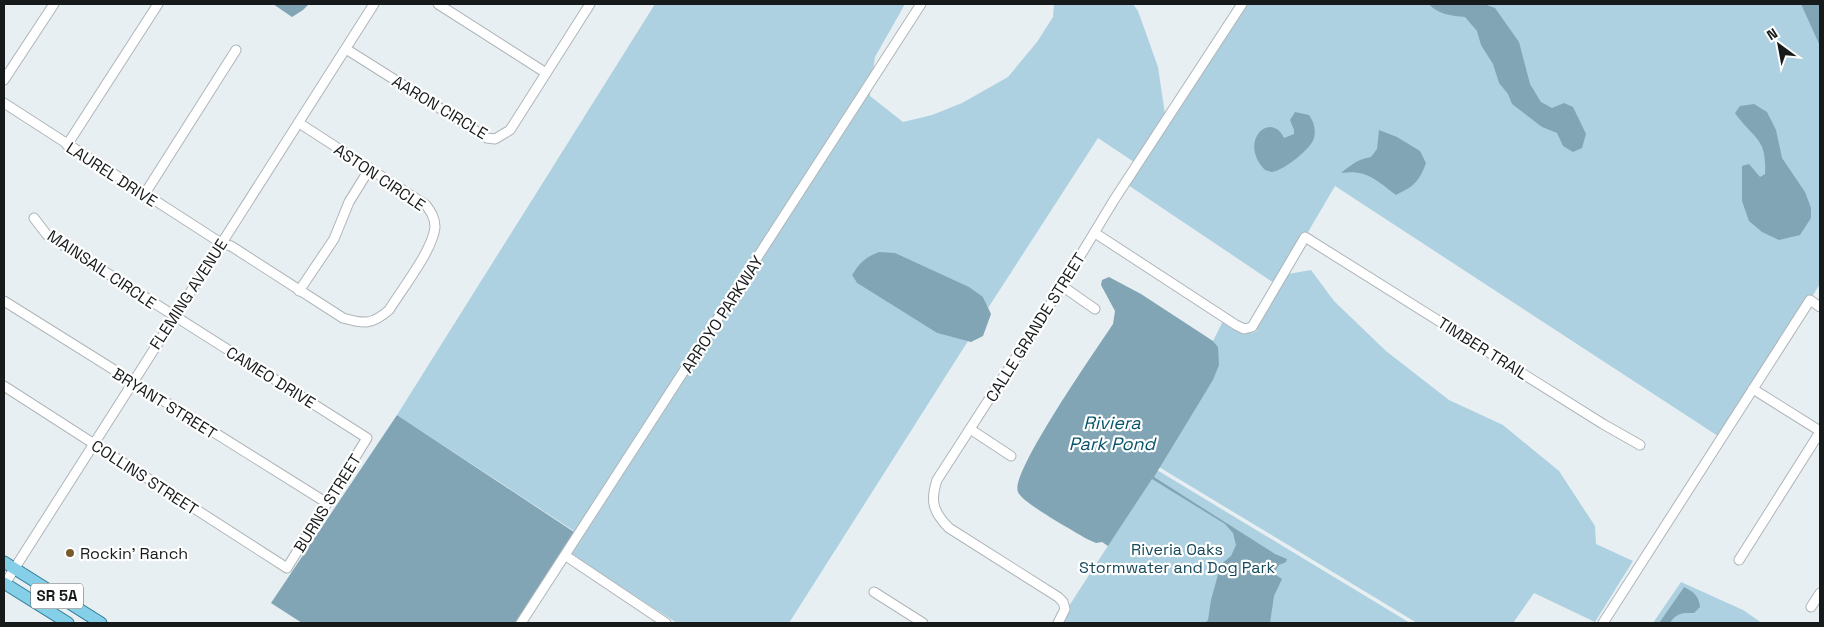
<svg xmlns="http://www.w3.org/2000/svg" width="1824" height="627" viewBox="0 0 1824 627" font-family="'Space Grotesk',sans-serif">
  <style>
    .green { fill: #add1e0 }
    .water { fill: #81a5b4 }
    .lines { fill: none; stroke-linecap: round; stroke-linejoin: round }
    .minor-casing { stroke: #afb5b8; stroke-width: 11 }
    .major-casing { stroke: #2a7c96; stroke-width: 13 }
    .minor { stroke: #fff; stroke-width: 9 }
    .major { stroke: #85d0e8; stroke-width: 11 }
    .poi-dot { fill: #785a2f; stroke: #fff; stroke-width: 2 }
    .labels { text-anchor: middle; stroke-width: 4.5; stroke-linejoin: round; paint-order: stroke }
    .shield { fill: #fff; stroke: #5d5f5f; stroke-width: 1 }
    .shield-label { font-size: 15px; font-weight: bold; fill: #171a1b }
    .street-label { font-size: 16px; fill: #171a1b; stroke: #fff }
    .park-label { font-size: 16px; fill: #16495a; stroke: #fff }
    .poi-label { font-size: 16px; fill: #171a1b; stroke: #fff; text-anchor: start }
    .water-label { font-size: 18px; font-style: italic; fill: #07546a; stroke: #fff }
  </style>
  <rect width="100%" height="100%" fill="#e8eff2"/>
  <!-- green -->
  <g class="green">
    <polygon points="655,4 905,4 875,57 873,71 562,552 574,531 397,415"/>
    <polygon points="1054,4 1133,4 1138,11 1158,67 1165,114 1134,162 1098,138 988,308 983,297 856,269 852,275 857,283 937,333 968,341 789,623 677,623 571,555 870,92 870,96 903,122 932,115 962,103 1008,77 1037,42 1053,17"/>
    <polygon points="1242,4 1820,4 1820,284 1721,438 1335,186 1277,285 1125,183"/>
    <path d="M1311,270L1334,301L1386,351L1449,400L1503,425L1559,471L1595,526L1596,544L1633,561L1595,622L1534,593L1513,623H1417L1159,467L1213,380L1218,347L1213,341L1223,321C1232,326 1247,337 1257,331L1256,329L1288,274Z"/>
    <polygon points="1157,470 1410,623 1058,623"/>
    <path d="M1681,582L1743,610L1762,623H1670C1677,613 1682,613 1694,613L1684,587L1659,623H1653Z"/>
  </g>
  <!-- water -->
  <g class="water">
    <polygon points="273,4 309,4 303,10 292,17"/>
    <path d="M1429,4H1484L1495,8L1519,42L1530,84L1541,102L1552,108L1564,103L1573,107L1586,134L1582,148L1573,152L1563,146L1557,133L1542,127L1512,104L1508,94L1499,83L1493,64L1481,45L1477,31L1465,17C1452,16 1437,14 1429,4Z"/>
    <polygon points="1801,4 1820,4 1820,46"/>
    <path d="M1754,104L1767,112L1776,130L1782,158L1805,192L1811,208V218L1800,235L1779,240L1762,232L1749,221L1742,201V166L1749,164L1760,177L1765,174C1767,137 1754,140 1735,113L1740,106Z"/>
    <path d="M1295,112L1309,115C1314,122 1316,129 1314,138C1312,148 1283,171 1272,172C1272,172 1265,170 1265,170C1237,141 1271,110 1284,138L1294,134V130L1290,120Z"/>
    <path d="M1379,130L1397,137L1420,151L1426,163C1419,182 1414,186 1396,195C1377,181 1367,169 1341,173C1351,165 1358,159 1371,157L1377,149Z"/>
    <path d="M879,252L895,253L969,287L983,297L991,314L983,336L971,342L937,333L857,283L852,275C860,262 866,257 879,252Z"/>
    <path d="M1109,277L1141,294L1213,341L1218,347L1219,365L1213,380L1154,477L1275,554L1287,559L1286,562L1279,565L1275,571L1276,575L1282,579L1274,596L1270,623H1205L1208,620L1211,600L1221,564L1231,556L1236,545L1233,533L1225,524L1152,479L1108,546L1102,542L1096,543L1087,539C1074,531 1022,503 1018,492C1009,474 1098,347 1113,324L1115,311L1101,285L1102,280Z"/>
    <polygon points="397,415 574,532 515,623 302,623 271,603"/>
    <path d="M1684,587C1693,592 1699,595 1700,607L1694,613C1682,613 1677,613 1670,623H1659Z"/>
  </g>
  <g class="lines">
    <defs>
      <g id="minor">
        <polyline points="438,4 546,73"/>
        <polyline points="346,49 487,138 495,139 510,130 590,4"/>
        <polyline points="4,80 54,4"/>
        <path d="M4,103L221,243L231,246L343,318C364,324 372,325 389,310C402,289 433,250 435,227C435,218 431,212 426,205L299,123"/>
        <polyline points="67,145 158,4"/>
        <polyline points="144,195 236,50"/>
        <polyline points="1095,233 1236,325 1244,329 1252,327 1305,237 1603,424 1640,445"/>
        <polyline points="1062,286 1095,309"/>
        <polyline points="299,291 334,239 349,202 370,168"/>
        <polyline points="4,301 327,503"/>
        <polyline points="4,386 287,568 367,438 47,235 34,218"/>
        <polyline points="1753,389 1820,431"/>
        <polyline points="970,429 1011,456"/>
        <polyline points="566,556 666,623"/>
        <polyline points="1739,560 1820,432"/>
        <polyline points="4,585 374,4"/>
        <polyline points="874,592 923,623"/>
        <polyline points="1811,607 1820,593"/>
        <polyline points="521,623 921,4"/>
        <path d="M1058,623L1065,609L1063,602L1058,597L949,528C933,512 930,501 937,480L1062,286L1114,200L1242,4"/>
        <polyline points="1603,623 1810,300 1820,307"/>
      </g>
      <g id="major">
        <polyline points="4,562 101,623"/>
        <polyline points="4,583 68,623"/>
      </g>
    </defs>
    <!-- minor casing -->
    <use href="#minor" class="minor-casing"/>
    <!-- major casing -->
    <use href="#major" class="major-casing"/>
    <!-- minor -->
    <use href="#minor" class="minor"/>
    <!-- major -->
    <use href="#major" class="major"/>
  </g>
  <!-- markers -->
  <circle class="poi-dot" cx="70" cy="553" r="5"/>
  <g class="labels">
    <!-- shield labels -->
    <rect class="shield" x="31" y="583.5" width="52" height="25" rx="4"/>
    <g class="shield-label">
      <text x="57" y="601">SR 5A</text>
    </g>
    <!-- street labels -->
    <g class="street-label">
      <text transform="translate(440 107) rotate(31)" y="6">AARON CIRCLE</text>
      <text transform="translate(112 174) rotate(33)" y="6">LAUREL DRIVE</text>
      <text transform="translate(380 177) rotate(34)" y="6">ASTON CIRCLE</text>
      <text transform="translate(102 269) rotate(34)" y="6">MAINSAIL CIRCLE</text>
      <text transform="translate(188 294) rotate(-57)" y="6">FLEMING AVENUE</text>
      <text transform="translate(722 314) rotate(-57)" y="6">ARROYO PARKWAY</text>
      <text transform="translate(1035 327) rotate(-58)" y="6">CALLE GRANDE STREET</text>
      <text transform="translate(1483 348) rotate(32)" y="6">TIMBER TRAIL</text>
      <text transform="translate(271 377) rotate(32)" y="6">CAMEO DRIVE</text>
      <text transform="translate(165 403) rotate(32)" y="6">BRYANT STREET</text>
      <text transform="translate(145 477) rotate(33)" y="6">COLLINS STREET</text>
      <text transform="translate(327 503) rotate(-58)" y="6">BURNS STREET</text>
    </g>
    <!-- park labels -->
    <g class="park-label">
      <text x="1177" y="555">Riveria Oaks<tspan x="1177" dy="18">Stormwater and Dog Park</tspan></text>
    </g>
    <!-- poi labels -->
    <g class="poi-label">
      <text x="80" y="559">Rockin' Ranch</text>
    </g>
    <!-- water labels -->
    <g class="water-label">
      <text x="1112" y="429">Riviera<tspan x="1112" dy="21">Park Pond</tspan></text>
    </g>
  </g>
  <!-- border -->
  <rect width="1824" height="627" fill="none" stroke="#171a1b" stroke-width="10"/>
  <!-- north arrow -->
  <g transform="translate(1779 45) rotate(328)" stroke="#ffffff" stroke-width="4" paint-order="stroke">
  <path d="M0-4L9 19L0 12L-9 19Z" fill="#171a1b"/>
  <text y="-8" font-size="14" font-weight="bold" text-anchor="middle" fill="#171a1b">N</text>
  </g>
</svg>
